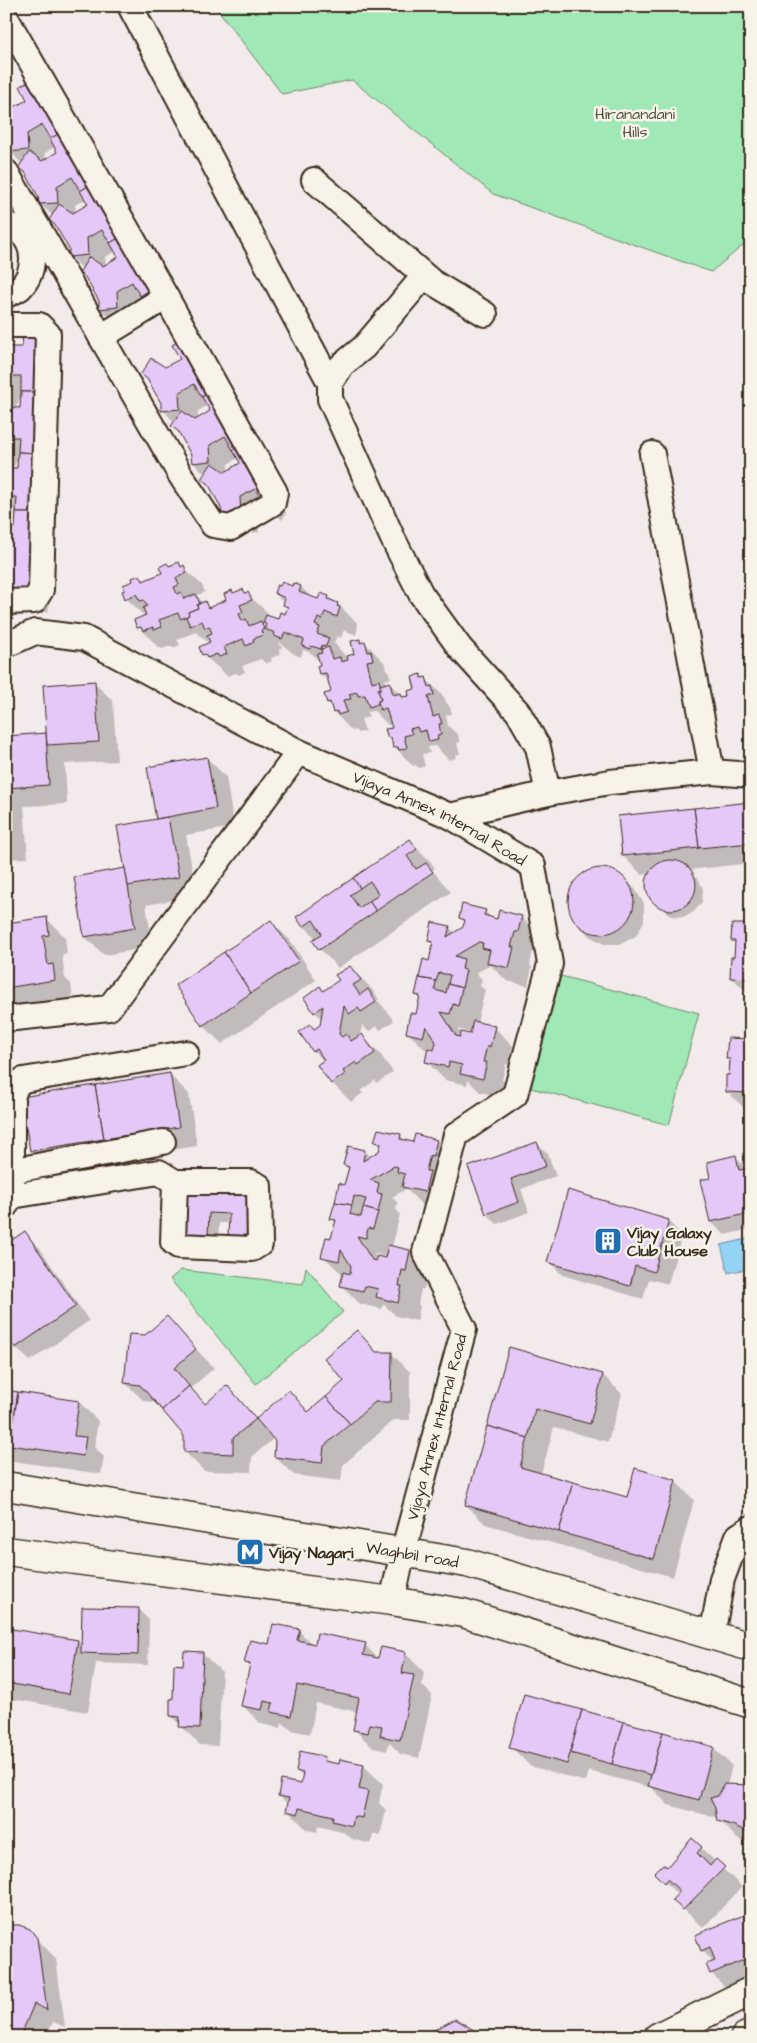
<svg xmlns="http://www.w3.org/2000/svg" width="757" height="2043" viewBox="0 0 757 2043" font-family="'Architects Daughter',sans-serif">
  <style>
    .green { fill: #a0e8b6; stroke: #6e896a }
    .water { fill: #93d3f5; stroke: #708f9f }
    .shadow { fill: #0003; fill-rule: evenodd }
    .building { fill: #e4c8f7; stroke: #3b2a1e }
    .lines { fill: none; stroke-linecap: round; stroke-linejoin: round }
    .minor-casing { stroke: #3b2a1e; stroke-width: 28 }
    .tertiary-casing { stroke: #3b2a1e; stroke-width: 31 }
    .secondary-casing { stroke: #3b2a1e; stroke-width: 31 }
    .primary-casing { stroke: #3b2a1e; stroke-width: 31 }
    .minor { stroke: #f7f3e8; stroke-width: 24 }
    .tertiary { stroke: #f7f3e8; stroke-width: 28 }
    .secondary { stroke: #f7f3e8; stroke-width: 28 }
    .primary { stroke: #f7f3e8; stroke-width: 28 }
    .labels { text-anchor: middle; stroke-width: 5; stroke-linejoin: round; paint-order: stroke }
    .park-label { font-size: 16px; fill: #4f503c; stroke: #f7f3e8 }
    .street-label { font-size: 16px; fill: #3b2a1e; stroke: #f7f3e8 }
    .poi-label { font-size: 16px; font-weight: bold; fill: #3b2a1e; stroke: #f7f3e8; text-anchor: start }
  </style>
  <rect width="100%" height="100%" fill="#f3eaeb"/>
  <filter id="ink" filterUnits="userSpaceOnUse"><feTurbulence type="fractalNoise" baseFrequency=".02" numOctaves="2"/><feDisplacementMap in="SourceGraphic" scale="10" xChannelSelector="R" yChannelSelector="G"/><feConvolveMatrix kernelMatrix="1 2 1 2 8 2 1 2 1" color-interpolation-filters="sRGB"/></filter>
  <g filter="url(#ink)">
    <!-- green -->
    <g class="green">
      <polygon points="215,6 751,6 751,239 711,272 493,194 352,80 282,94"/>
      <polygon points="561,976 699,1013 669,1125 531,1088"/>
      <polygon points="306,1267 343,1312 256,1384 170,1279 181,1270 303,1284"/>
    </g>
    <!-- water -->
    <polygon class="water" points="751,1238 751,1268 728,1273 721,1245"/>
    <!-- shadow -->
    <g class="shadow">
      <path d="M29,100L174,305L119,327L100,308V301L89,281L80,273L83,269L70,256V248L53,216L40,204V196L29,177L20,168L22,164L10,151L12,110ZM56,146L59,153L45,161V153ZM86,199L89,205L76,213L75,205ZM116,251L119,257L106,265L105,257Z"/>
      <path d="M41,334L60,352L51,593L48,612L6,607V341L13,348H23ZM22,395L21,409H15ZM19,457V469H12ZM17,516V530H10Z"/>
      <path d="M182,359L263,462L286,513L282,520L271,509L258,516L259,532L242,534L223,515L222,507L212,488L203,479L206,475L193,462L192,455L181,435L173,426L175,423L163,410L165,369ZM208,405L212,411L198,420V411ZM238,458L242,464L228,472V464Z"/>
      <path d="M178,563L202,585L205,592L196,596L210,608L228,600L232,592L234,594L243,590L267,612L269,617L279,621L286,615L288,609L275,593L293,587L294,584L301,587L312,598L319,601L328,597L338,604L357,623L358,627L356,635L344,630L341,638L337,636L334,643L347,658L345,662L356,654L359,641L362,643H365L384,662L391,678L385,680L386,685L390,684L404,698L411,697L417,690L420,676L423,679L425,678L444,697L446,702L450,707L452,714L446,715L448,726L458,735L460,742L457,743L460,754L455,755L456,758L449,760L435,746L428,747L430,753L422,754L425,766L419,768L416,765L413,766L395,747L393,742L389,737L393,729L392,724L388,725L374,711L367,712L369,717L361,719L365,731L358,733L355,730L352,731L334,712L332,707L328,702L332,693L330,683L320,674L321,663L311,653L303,650L301,657L294,654L279,642L282,648L279,649L281,654L271,658L272,661L266,664L261,659L242,666L245,672L239,675L236,673L227,676L203,654L210,644L196,632L177,639L180,645L173,648L171,646L162,649L157,646L139,627L145,617L126,598L123,592L140,576L145,581L163,574L169,567ZM263,622L267,626L266,628L261,623ZM384,701L385,703L375,706L373,704Z"/>
      <polygon points="94,682 113,701 117,761 65,764 67,804 24,806 28,858 6,859 6,737 47,735"/>
      <polygon points="207,758 226,777 234,827 186,835 197,896 146,905 153,947 104,955 85,937 158,820 149,768"/>
      <polygon points="751,804 751,863 689,870 698,878 703,889 702,902 694,912 683,917 671,916 661,908 653,901 648,890 649,877 652,873 642,875 623,856"/>
      <polygon points="410,841 429,860 435,868 432,870 451,892 338,968 320,949 317,939 304,926"/>
      <polygon points="610,869 624,878 635,889 644,904 644,921 636,936 621,944 604,944 589,936 578,924 570,910 570,893 578,878 593,870"/>
      <path d="M485,911L492,919L498,920L521,917L540,936L537,950H533L530,965L532,967L528,986L507,981L490,965L476,973L482,979L480,986L485,990L477,1023L495,1028L513,1046L509,1065L506,1064L502,1080L505,1082L501,1097L480,1092L468,1080L467,1085L445,1080L426,1061L428,1052L407,1032L417,1016L421,999L416,995L430,962L434,945L429,941L449,927L455,933L464,928L466,923L460,917ZM458,1029L471,1033V1035L462,1036Z"/>
      <polygon points="46,918 65,937 67,954 62,955 65,978 71,984 73,999 6,1009 6,924"/>
      <polygon points="271,922 290,940 316,980 222,1044 203,1025 177,985"/>
      <polygon points="751,926 751,996 731,977 736,943 733,940"/>
      <polygon points="350,967 369,986 379,999 377,1000 386,1010 394,1021 380,1030 377,1026 369,1032 362,1025 361,1035 380,1054 393,1072 377,1083 375,1080 361,1091 363,1093 351,1102 332,1083 324,1061 314,1051 314,1030 321,1026 322,1019 315,1012 324,992 340,981"/>
      <polygon points="751,1040 751,1110 746,1110 727,1091 730,1076 731,1062 728,1058"/>
      <polygon points="170,1075 189,1094 197,1146 50,1169 31,1150"/>
      <path d="M400,1135L408,1143L437,1141L455,1159L443,1210L422,1205L406,1189L392,1197L398,1203L396,1209L400,1214L392,1247L410,1251L429,1270L424,1289H421L418,1304L420,1306L417,1321L396,1316L383,1304L382,1309L360,1304L341,1285L344,1276L323,1256L332,1240L336,1223L332,1218L345,1186L349,1170L345,1165L349,1147L365,1151L371,1157L380,1152L381,1147L376,1142ZM374,1253L386,1257V1259L376,1257Z"/>
      <polygon points="537,1143 548,1154 556,1176 521,1189 529,1212 497,1224 487,1214 470,1168"/>
      <polygon points="735,1157 748,1170 751,1169 751,1229 725,1235 711,1222 711,1179"/>
      <polygon points="243,1188 230,1223 219,1223 218,1246 181,1223"/>
      <polygon points="668,1221 682,1235 668,1284 649,1279 643,1299 562,1275 549,1261"/>
      <polygon points="25,1233 39,1247 89,1321 30,1361 16,1348 6,1333"/>
      <polygon points="167,1318 214,1368 191,1388 206,1405 227,1387 257,1419 289,1392 309,1413 346,1381 357,1332 378,1353 392,1354 410,1372 410,1420 394,1420 343,1465 341,1481 294,1475 275,1457 276,1441 274,1438 252,1457 251,1472 204,1471 185,1452 186,1436 157,1403 144,1401 125,1383 146,1337"/>
      <polygon points="510,1349 603,1375 622,1394 608,1442 554,1427 541,1474 628,1498 675,1481 694,1500 673,1577 485,1524 466,1505"/>
      <polygon points="6,1392 79,1402 98,1421 94,1447 104,1457 101,1474 6,1460"/>
      <polygon points="139,1610 149,1620 148,1665 96,1663 88,1712 6,1698 6,1629 78,1641 82,1645"/>
      <polygon points="299,1631 313,1645 365,1645 379,1659 405,1653 424,1672 422,1685 432,1695 419,1758 400,1754 389,1742 387,1751 373,1748 354,1729 358,1712 316,1703 310,1734 291,1730 282,1722 281,1728 261,1724 242,1705 250,1667 246,1663 270,1645"/>
      <polygon points="203,1654 222,1672 218,1746 200,1745 171,1716 174,1700"/>
      <polygon points="525,1696 713,1748 732,1766 727,1785 751,1787 751,1843 737,1839 718,1818 668,1805 652,1788 589,1771 586,1782 530,1766 511,1747"/>
      <polygon points="324,1758 330,1764 340,1766 341,1761 364,1766 383,1784 379,1803 386,1810 380,1836 373,1834 371,1844 352,1839 345,1833 318,1826 317,1832 307,1830 288,1811 289,1805 279,1796 302,1786 304,1778 297,1771"/>
      <polygon points="693,1840 742,1887 703,1928 674,1900 678,1895 656,1873 667,1869"/>
      <polygon points="751,1914 751,1984 730,1992 711,1973 714,1963 702,1950"/>
      <polygon points="29,1930 56,1959 65,2027 53,2022 46,2037 6,2037"/>
    </g>
    <!-- building -->
    <g class="building">
      <polygon points="36,77 66,129 50,139 42,125 27,134 28,150 9,152 6,140 6,105 12,108 27,100 20,86"/>
      <polygon points="66,129 96,181 80,191 72,177 57,186 58,203 39,204 38,196 25,172 18,168 29,152 42,161 57,152 50,139"/>
      <polygon points="96,181 126,234 110,243 102,230 87,238 88,255 69,257 69,249 55,225 49,220 59,204 73,213 88,204 80,191"/>
      <polygon points="126,234 156,286 140,296 132,282 117,291 118,307 99,309 99,301 85,277 79,273 89,257 103,266 118,257 110,243"/>
      <polygon points="23,332 42,332 39,392 21,392 21,376 6,376 6,347 22,347"/>
      <polygon points="182,339 213,390 202,397 194,384 179,393 180,409 161,411 161,403 147,379 141,374 151,358 165,367 180,359 172,345"/>
      <polygon points="213,390 245,442 233,450 225,436 210,445 211,461 192,463 191,455 178,431 171,426 182,411 195,420 210,411 202,397"/>
      <polygon points="21,392 39,392 37,453 18,452 19,437 6,437 6,407 20,408"/>
      <polygon points="245,442 268,494 263,502 255,489 240,497 241,514 222,515 221,508 208,483 201,479 212,463 225,472 240,463 233,450"/>
      <polygon points="18,452 37,453 35,513 16,513 17,497 6,497 6,468 17,468"/>
      <polygon points="16,513 35,513 30,594 6,590 6,528 15,528"/>
      <polygon points="179,562 181,567 184,565 187,573 176,578 179,585 174,587 177,594 181,592 184,599 196,594 200,604 197,605 198,608 188,612 189,615 181,619 178,613 159,620 162,627 154,630 153,627 143,631 141,627 137,628 134,620 146,615 143,608 147,606 144,600 140,601 136,594 125,599 122,591 125,590 123,585 133,581 132,578 140,575 143,581 162,573 159,567 167,563 169,566"/>
      <polygon points="282,582 292,586 293,583 301,586 299,592 318,599 321,593 326,595 329,596 328,599 338,603 337,606 340,607 337,617 325,612 322,620 318,618 315,625 320,627 317,634 329,638 326,646 322,645 321,649 311,646 310,649 302,646 304,640 285,632 282,639 274,636 275,633 265,629 266,624 263,623 266,615 278,619 280,612 285,614 288,607 283,605 285,598 274,593 277,585 280,586"/>
      <polygon points="243,589 245,593 248,592 252,600 240,605 243,612 239,614 242,621 246,619 249,626 261,621 264,629 261,630 263,635 253,639 254,642 246,646 243,639 224,647 227,654 219,657 217,654 207,658 205,654 202,655 199,647 210,642 207,635 212,633 209,626 205,628 202,621 190,626 186,617 189,615 188,612 198,608 197,605 205,601 208,608 226,600 224,594 232,590 233,593"/>
      <polygon points="360,639 360,643 365,641 368,652 371,651 373,660 367,661 372,682 379,680 381,689 378,689 381,700 378,701 378,704 369,707 365,695 358,696 357,692 349,694 351,699 343,700 347,712 338,715 337,711 333,713 330,702 327,703 324,694 331,692 326,673 319,674 317,666 320,665 317,654 322,653 321,649 329,647 332,659 340,657 341,662 348,660 347,656 354,654 351,641"/>
      <polygon points="421,674 421,678 426,677 429,687 432,686 434,695 428,697 433,717 439,715 442,724 439,724 441,735 437,736 438,740 429,742 426,730 419,732 417,727 410,729 412,734 404,736 407,748 399,750 398,747 393,748 391,737 388,738 385,729 392,728 386,708 380,710 378,701 381,700 378,689 381,689 380,685 390,682 393,695 401,693 402,697 409,696 408,691 415,689 412,677"/>
      <polygon points="95,681 99,742 47,745 43,685"/>
      <polygon points="46,733 49,785 6,788 6,736"/>
      <polygon points="207,757 216,808 156,819 147,767"/>
      <polygon points="6,790 9,840 6,840"/>
      <polygon points="751,802 751,843 699,848 694,808"/>
      <polygon points="694,808 699,848 622,856 618,816"/>
      <polygon points="168,817 179,877 128,886 117,826"/>
      <polygon points="410,839 417,849 407,856 416,869 426,863 433,872 376,911 369,901 379,895 370,881 360,888 353,878"/>
      <circle cx="671" cy="885" r="25"/>
      <circle cx="601" cy="901" r="33"/>
      <polygon points="125,868 135,928 84,937 74,877"/>
      <polygon points="353,878 360,888 350,895 359,908 369,901 376,911 319,950 312,940 322,934 313,920 303,927 296,917"/>
      <polygon points="462,904 486,910 484,915 497,919 499,910 522,916 518,932 515,932 511,947 514,947 509,968 487,963 490,950 482,948 483,943 479,942 455,956 464,959 462,969 466,970 462,988 448,984 450,975 439,973 436,981 419,978 423,959 429,961 433,942 428,941 432,922 450,926 447,937 463,927 465,920 459,918"/>
      <polygon points="47,917 49,935 43,936 48,965 53,964 55,980 6,988 6,923"/>
      <polygon points="271,920 299,961 251,993 224,952"/>
      <polygon points="732,924 751,924 751,979 730,978 731,957 734,957 735,941 731,941"/>
      <polygon points="224,952 251,993 202,1026 175,985"/>
      <polygon points="350,966 361,980 353,985 360,995 368,989 376,1002 361,1012 358,1008 349,1014 344,1006 339,1034 342,1037 346,1034 351,1041 362,1034 375,1053 358,1065 356,1062 343,1071 345,1074 331,1084 317,1065 324,1060 317,1049 313,1052 299,1032 310,1024 314,1029 320,1025 323,1006 314,1013 304,998 320,986 323,991 339,980 335,975"/>
      <polygon points="419,978 436,981 435,990 446,993 448,984 462,988 458,1006 453,1004 450,1014 441,1012 456,1036 460,1037 461,1032 470,1034 473,1021 495,1026 490,1047 487,1046 483,1062 487,1062 483,1079 460,1074 462,1065 449,1062 448,1067 425,1062 428,1048 434,1050 436,1042 426,1026 423,1037 406,1033 410,1013 416,1014 420,996 415,995"/>
      <polygon points="728,1038 751,1039 751,1084 749,1084 749,1093 726,1092 726,1075 729,1075 730,1059 726,1059"/>
      <polygon points="170,1073 179,1127 104,1139 95,1085"/>
      <polygon points="95,1085 104,1139 30,1151 21,1097"/>
      <polygon points="378,1129 401,1134 400,1139 413,1142 415,1134 437,1140 433,1156 430,1155 426,1171 430,1171 425,1192 402,1187 405,1174 397,1172 398,1167 394,1166 370,1180 379,1183 377,1193 382,1194 378,1212 363,1208 366,1199 354,1196 352,1205 335,1202 339,1183 344,1185 349,1167 343,1165 348,1146 365,1150 363,1161 379,1151 381,1143 374,1142"/>
      <polygon points="537,1142 546,1166 511,1179 519,1202 486,1214 468,1167"/>
      <polygon points="736,1155 739,1170 751,1168 751,1213 710,1222 700,1180 710,1178 707,1162"/>
      <polygon points="254,1187 251,1243 228,1237 229,1214 209,1213 208,1236 179,1240 184,1188"/>
      <polygon points="568,1190 669,1220 654,1272 635,1266 630,1286 547,1262"/>
      <polygon points="335,1202 352,1205 350,1214 361,1217 363,1208 378,1212 373,1229 368,1228 366,1238 357,1236 372,1260 375,1261 377,1256 385,1258 388,1245 410,1250 406,1271 402,1270 399,1286 402,1286 398,1303 376,1297 378,1289 365,1286 363,1291 340,1286 343,1272 350,1274 351,1266 341,1250 339,1261 321,1257 326,1237 331,1238 336,1220 330,1219"/>
      <polygon points="25,1231 76,1306 15,1348 6,1335 6,1244"/>
      <polygon points="167,1316 196,1349 174,1368 189,1386 162,1410 140,1385 124,1383 129,1334 145,1335"/>
      <polygon points="357,1330 376,1352 392,1352 391,1402 375,1402 350,1424 326,1397 344,1381 324,1358"/>
      <polygon points="509,1347 603,1374 590,1424 535,1409 528,1438 487,1426"/>
      <polygon points="227,1385 256,1419 233,1438 233,1454 184,1452 184,1436 162,1410 189,1386 205,1404"/>
      <polygon points="6,1390 18,1392 10,1445 6,1444"/>
      <polygon points="289,1390 308,1412 326,1397 350,1424 324,1446 322,1463 274,1457 275,1441 256,1419"/>
      <polygon points="18,1392 79,1401 74,1436 86,1437 83,1456 10,1445"/>
      <polygon points="487,1426 528,1438 520,1467 573,1482 559,1532 465,1505"/>
      <polygon points="635,1468 676,1480 654,1559 559,1532 573,1482 627,1497"/>
      <polygon points="82,1607 139,1608 138,1655 81,1653"/>
      <polygon points="273,1624 300,1629 297,1640 315,1644 317,1633 366,1643 363,1655 378,1658 381,1647 406,1652 402,1673 414,1675 400,1740 380,1736 382,1726 370,1724 368,1733 353,1730 359,1698 297,1685 291,1716 271,1712 273,1703 264,1701 262,1710 241,1706 250,1664 244,1663 250,1640 269,1644"/>
      <polygon points="6,1628 78,1640 69,1694 6,1683"/>
      <polygon points="184,1651 203,1652 200,1728 179,1727 180,1717 170,1716 170,1699 173,1699 174,1664 183,1665"/>
      <polygon points="524,1694 582,1710 567,1764 509,1748"/>
      <polygon points="582,1710 624,1722 612,1764 570,1753"/>
      <polygon points="624,1722 663,1732 651,1775 612,1764"/>
      <polygon points="663,1732 714,1747 699,1800 648,1786"/>
      <polygon points="300,1751 325,1757 324,1761 339,1764 340,1759 364,1764 359,1789 368,1791 362,1818 354,1816 352,1826 332,1821 333,1816 299,1808 298,1814 286,1811 289,1798 278,1796 281,1780 301,1784 303,1773 296,1771"/>
      <polygon points="724,1784 751,1785 751,1829 745,1831 735,1826 717,1821 715,1808 710,1798 718,1796"/>
      <polygon points="692,1838 702,1847 697,1853 710,1866 716,1859 725,1867 683,1910 672,1900 680,1891 667,1879 664,1883 654,1873 663,1864 667,1867"/>
      <polygon points="751,1912 751,1957 710,1974 706,1964 715,1961 710,1947 701,1951 695,1935"/>
      <polygon points="6,1925 19,1925 30,1929 37,1938 47,2010 34,2004 20,2037 6,2037"/>
      <polygon points="455,2019 486,2037 421,2037"/>
    </g>
    <g class="lines">
      <defs>
        <g id="minor">
          <polyline points="130,6 330,383"/>
          <polyline points="6,18 166,297 275,492 273,503 231,528 213,525 181,476 6,172"/>
          <polyline points="314,180 432,282 485,314"/>
          <path d="M6,224C10,226 17,228 20,232C37,247 35,273 20,288C16,291 11,293 6,295"/>
          <polyline points="424,276 364,347 342,365 330,383 330,399 393,539 421,594 460,648 518,712 538,747 548,793"/>
          <polyline points="6,325 39,325 48,334 41,590 34,601 6,602"/>
          <polyline points="101,337 166,297"/>
          <polyline points="652,454 712,772"/>
          <path id="s1" d="M6,645L35,632L84,638L299,752L450,816L533,866L550,964L515,1095L456,1135L425,1252L464,1329L403,1552L392,1601"/>
          <polyline points="450,816 548,793 610,782 712,772 751,775"/>
          <polyline points="6,1019 109,1008 299,752"/>
          <polyline points="11,1171 163,1142"/>
          <polyline points="12,1196 12,1098 16,1086 23,1080 186,1053"/>
          <polyline points="6,1205 12,1196 159,1172 175,1182 251,1182 259,1186 260,1244 252,1249 178,1246 173,1242 175,1182"/>
          <polyline points="712,1636 722,1579 738,1536 751,1528"/>
        </g>
        <polyline id="tertiary" points="658,2037 751,1991"/>
        <g id="secondary">
          <path id="s2" d="M6,1486L467,1563L751,1647"/>
          <polyline points="6,1551 392,1601 463,1613 751,1704"/>
        </g>
        <polyline id="primary" points="745,2037 751,2034"/>
      </defs>
      <!-- minor casing -->
      <use href="#minor" class="minor-casing"/>
      <!-- tertiary casing -->
      <use href="#tertiary" class="tertiary-casing"/>
      <!-- secondary casing -->
      <use href="#secondary" class="secondary-casing"/>
      <!-- primary casing -->
      <use href="#primary" class="primary-casing"/>
      <!-- minor -->
      <use href="#minor" class="minor"/>
      <!-- tertiary -->
      <use href="#tertiary" class="tertiary"/>
      <!-- secondary -->
      <use href="#secondary" class="secondary"/>
      <!-- primary -->
      <use href="#primary" class="primary"/>
    </g>
  </g>
  <!-- icons -->
  <defs>
    <symbol id="building-square" viewBox="-11 -11 22 22"><rect x="-9" y="-9" width="18" height="18" rx="4" fill="#1f6fb2" stroke="#f7f3e8"/><path d="M-4-6H4V6H1V3H-1V6H-4ZM-2.5-4.3h1.7v1.8h-1.7ZM.8-4.3h1.7v1.8H.8ZM-2.5-1h1.7V.8h-1.7ZM.8-1h1.7V.8H.8Z" fill="#fff"/></symbol>
    <symbol id="metro-square" viewBox="-11 -11 22 22"><rect x="-9" y="-9" width="18" height="18" rx="4" fill="#1f6fb2" stroke="#f7f3e8"/><path d="M-5.5 5V-5H-3L0 0L3-5H5.5V5H3V-.5L0 4L-3-.5V5Z" fill="#fff"/></symbol>
  </defs>
  <g fill-rule="evenodd">
    <use href="#building-square" x="592" y="1225" width="32" height="32"/>
    <use href="#metro-square" x="234" y="1536" width="32" height="32"/>
  </g>
  <g class="labels">
    <!-- park labels -->
    <g class="park-label">
      <text x="635" y="119">Hiranandani<tspan x="635" dy="18">Hills</tspan></text>
    </g>
    <!-- street labels -->
    <g class="street-label">
      <text dy="6" stroke="none"><textPath href="#s1" startOffset="480">Vijaya Annex Internal Road</textPath></text>
      <text transform="translate(436 1427) rotate(-75)" y="6">Vijaya Annex Internal Road</text>
      <text dy="6" stroke="none"><textPath href="#s2" startOffset="412">Waghbil road</textPath></text>
    </g>
    <!-- poi labels -->
    <g class="poi-label">
      <text x="627" y="1238">Vijay Galaxy<tspan x="627" dy="18">Club House</tspan></text>
      <text x="269" y="1558">Vijay Nagari</text>
    </g>
  </g>
  <!-- margin -->
  <rect width="757" height="2043" fill="none" stroke="#f7f3e8" stroke-width="25"/>
  <rect x="12" y="12" width="732" height="2018" fill="none" stroke="#3b2a1e" stroke-width="2" filter="url(#ink)"/>
</svg>
